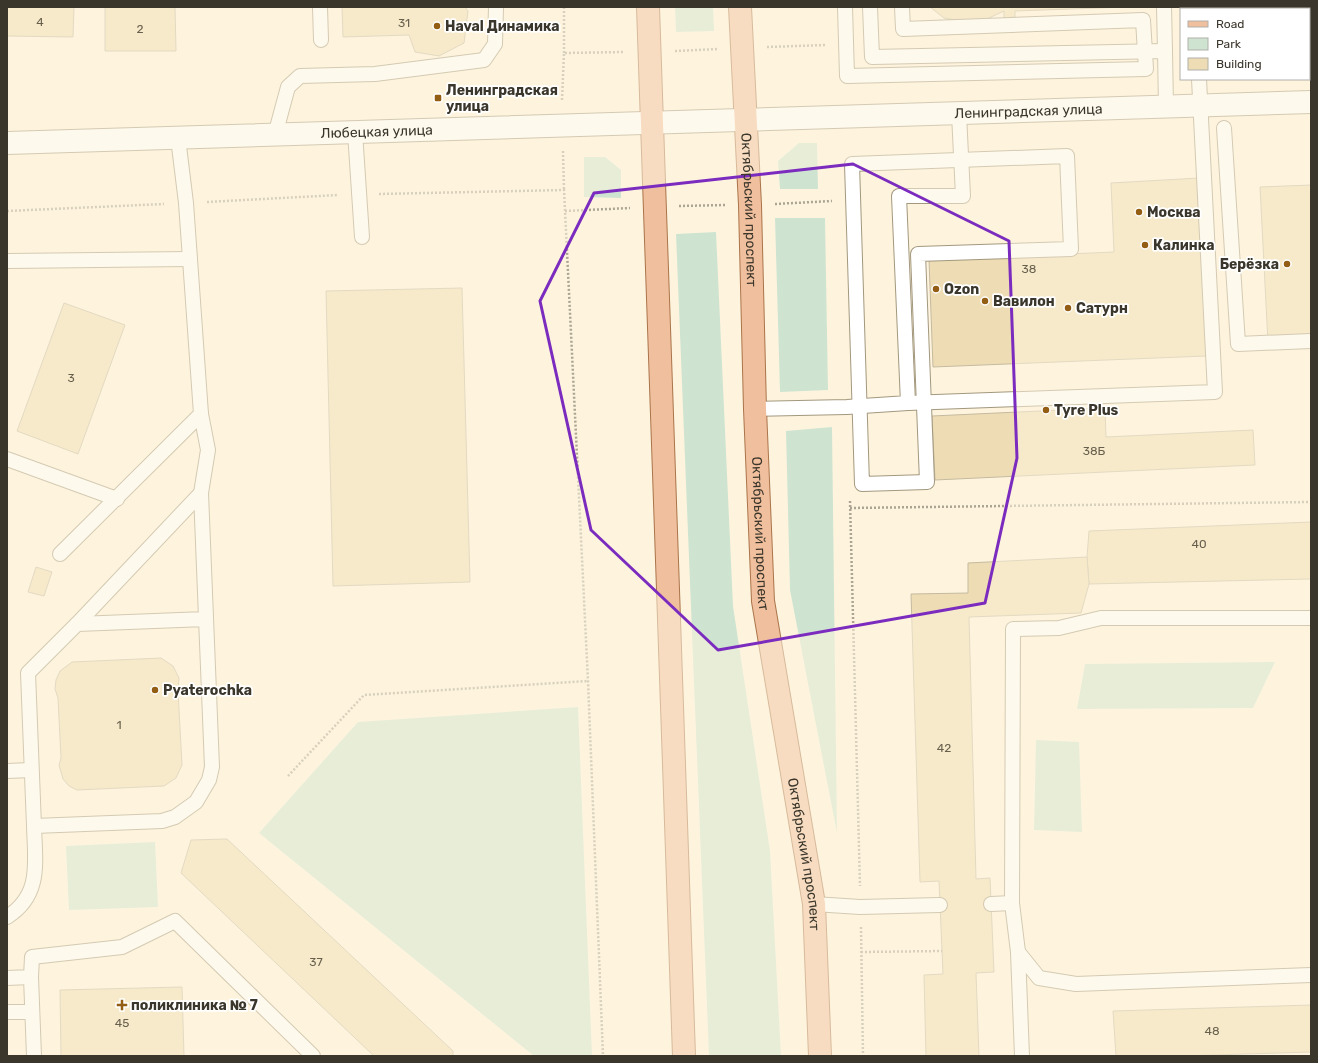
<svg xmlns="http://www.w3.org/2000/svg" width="1318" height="1063" viewBox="0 0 1318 1063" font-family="Rubik,sans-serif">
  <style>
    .green { fill: #cee4d1 }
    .building { fill: #eeddb4; stroke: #c5ba9f }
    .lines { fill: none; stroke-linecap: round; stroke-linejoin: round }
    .lane-casing { stroke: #a3987e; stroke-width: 16 }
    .secondary-casing { stroke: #a3987e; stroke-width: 24 }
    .primary-casing { stroke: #aa744b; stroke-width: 24 }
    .path { stroke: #aca493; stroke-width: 2.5; stroke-dasharray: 2 2; stroke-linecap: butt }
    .lane { stroke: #fff; stroke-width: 14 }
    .secondary { stroke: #fff; stroke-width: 22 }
    .primary { stroke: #f0bf9d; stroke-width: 22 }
    .marked { fill: none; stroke: #7b2cbf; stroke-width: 3; stroke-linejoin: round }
    .poi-dot { fill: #935e13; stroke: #fff; stroke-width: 1.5 }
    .labels { text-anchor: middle; stroke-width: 3.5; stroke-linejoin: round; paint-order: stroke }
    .number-label { font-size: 12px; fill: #68604d }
    .poi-label { font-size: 14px; font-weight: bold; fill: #3b362b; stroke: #fff; text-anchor: start }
    .street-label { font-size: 14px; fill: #3b362b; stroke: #fff }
  </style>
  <rect width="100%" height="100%" fill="#fef4de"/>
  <!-- green -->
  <g class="green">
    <polygon points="675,7 713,7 714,31 676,32"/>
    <polygon points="799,143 817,143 818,189 780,189 778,161"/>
    <polygon points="584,157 605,157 621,170 621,198 584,197"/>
    <polygon points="775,218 825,218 828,390 780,392"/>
    <polygon points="716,232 733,606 770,851 781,1056 709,1056 676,234"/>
    <polygon points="832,427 837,833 790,590 786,431"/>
    <polygon points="1275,662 1253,708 1077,709 1085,664"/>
    <polygon points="578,707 592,1056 534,1056 259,833 358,722"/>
    <polygon points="1036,740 1079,742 1082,832 1034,830"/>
    <polygon points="155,842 158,907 69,910 66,846"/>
  </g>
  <!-- building -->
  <g class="building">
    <polygon points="7,7 74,7 73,37 7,36"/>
    <polygon points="105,7 175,7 176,51 105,51"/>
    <polygon points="342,7 465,7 468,11 464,43 439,56 415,52 409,35 343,37"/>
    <polygon points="930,7 1127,7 1015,11 1015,17 1004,18 1004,11 976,24 944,18"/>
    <polygon points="1199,178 1206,356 933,367 929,260 1114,252 1111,183"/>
    <polygon points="1311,185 1311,341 1268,343 1260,187"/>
    <polygon points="462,288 470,582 333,586 326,291"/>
    <polygon points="64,303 125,325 78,454 17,431"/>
    <polygon points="1105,408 1106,437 1253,430 1255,465 935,480 932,416"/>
    <polygon points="1311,522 1311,579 1089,584 1087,557 1089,531"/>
    <polygon points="1087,557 1089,584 1081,613 969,617 976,879 990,878 994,972 976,973 979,1056 926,1056 924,975 943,974 939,881 920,882 911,594 968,593 968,563"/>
    <polygon points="36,567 52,572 44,596 28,592"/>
    <polygon points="161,658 173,666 179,678 178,691 182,765 176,778 164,786 77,790 69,786 63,779 59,765 61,758 58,698 55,689 56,680 60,671 72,662"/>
    <polygon points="227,839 453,1051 453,1056 374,1056 181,873 191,840"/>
    <polygon points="182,987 184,1056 61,1056 60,990"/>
    <polygon points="1311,1005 1311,1052 1181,1056 1116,1056 1113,1011"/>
  </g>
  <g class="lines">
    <defs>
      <g id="lane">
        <polyline points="320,7 321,40"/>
        <polyline points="845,7 847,76 1146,69 1143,20 903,29 902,7"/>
        <polyline points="870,7 872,57 1165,51 1166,107"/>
        <polyline points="1164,7 1165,51"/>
        <polyline points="1197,7 1197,9"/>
        <polyline points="1264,7 1264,9"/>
        <polyline points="1224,128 1238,344 1311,341"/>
        <polyline points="355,132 362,237"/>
        <polyline points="275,135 288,87 300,76 375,74 484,60 495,44 496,7"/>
        <polyline points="178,138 186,203 201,414 208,450 201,493 212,767 209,780 196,802 175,817 162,821 34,826 28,673 77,624 206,619"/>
        <polygon points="1067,156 1071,249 918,254 927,482 862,484 852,164"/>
        <polyline points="7,261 190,259"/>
        <polyline points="908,403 1215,392 1199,79"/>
        <polyline points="755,409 847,407 908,403 899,196 963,196 959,114"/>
        <polyline points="7,459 117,499"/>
        <polyline points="60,554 201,414"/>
        <polyline points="77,624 201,493"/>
        <polyline points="7,771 31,770"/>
        <polyline points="814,904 860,907 940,905"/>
        <polyline points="991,904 1012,903"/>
        <path d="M7,917C42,895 35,862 34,826"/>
        <polyline points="1018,952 1039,978 1076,984 1311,975"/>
        <polyline points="31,977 34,1056"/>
        <polyline points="7,978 31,977 32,957 122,947 175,921 313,1056"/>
        <polyline points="7,1012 32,1012"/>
        <polyline points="1022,1056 1018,952 1012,903 1013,629 1059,628 1101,618 1311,618"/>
      </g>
      <g id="secondary">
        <path id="s1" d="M7,143L1311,102"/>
      </g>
      <g id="primary">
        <polyline points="648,7 684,1056"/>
        <path id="s2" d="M740,7L750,205L755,409L763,601L814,904L820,1056"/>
      </g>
    </defs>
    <!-- lane casing -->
    <use href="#lane" class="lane-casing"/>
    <!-- secondary casing -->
    <use href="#secondary" class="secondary-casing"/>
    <!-- primary casing -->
    <use href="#primary" class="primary-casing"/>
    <!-- path -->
    <g class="path">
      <polyline points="767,47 826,45"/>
      <polyline points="675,51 718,49"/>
      <polyline points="564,53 564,7"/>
      <polyline points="562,100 564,53 624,52"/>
      <polyline points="563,151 564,190"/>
      <polyline points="379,194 564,190 588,681 603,1056"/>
      <polyline points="207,202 338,195"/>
      <polyline points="775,204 832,201"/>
      <polyline points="679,206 726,205"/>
      <polyline points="7,211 164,204"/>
      <polyline points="565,211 630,208"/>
      <polyline points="850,501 860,886"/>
      <polyline points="850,508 1311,502"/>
      <polyline points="288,776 364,695 588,681"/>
      <polyline points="861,927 863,1056"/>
      <polyline points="861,952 942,951"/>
    </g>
    <!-- lane -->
    <use href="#lane" class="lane"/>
    <!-- secondary -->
    <use href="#secondary" class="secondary"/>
    <!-- primary -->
    <use href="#primary" class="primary"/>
  </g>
  <!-- marked area -->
  <path d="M0 0H1318V1063H0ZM853,164L1009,241L1017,458L985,603L718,650L591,530L540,301L594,193Z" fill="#fef4de" fill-opacity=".55" fill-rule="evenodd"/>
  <path class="marked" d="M853,164L1009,241L1017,458L985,603L718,650L591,530L540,301L594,193Z"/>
  <!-- markers -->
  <g class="poi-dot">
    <circle cx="437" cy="26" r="4"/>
    <rect x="434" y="94" width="8" height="8" rx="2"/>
    <circle cx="1139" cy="212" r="4"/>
    <circle cx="1145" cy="245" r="4"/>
    <circle cx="1287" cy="264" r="4"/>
    <circle cx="936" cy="289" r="4"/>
    <circle cx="985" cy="301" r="4"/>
    <circle cx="1068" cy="308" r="4"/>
    <circle cx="1046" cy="410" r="4"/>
    <circle cx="155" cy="690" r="4"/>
    <path d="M120 999h4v4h4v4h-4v4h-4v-4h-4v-4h4z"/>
  </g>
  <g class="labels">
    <!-- number labels -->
    <g class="number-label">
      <text x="40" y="26">4</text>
      <text x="404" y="27">31</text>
      <text x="140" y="33">2</text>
      <text x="1029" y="273">38</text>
      <text x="71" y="382">3</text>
      <text x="1094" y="455">38Б</text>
      <text x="1199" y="548">40</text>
      <text x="119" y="729">1</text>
      <text x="944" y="752">42</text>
      <text x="316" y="966">37</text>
      <text x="122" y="1027">45</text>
      <text x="1212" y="1035">48</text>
    </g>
    <!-- poi labels -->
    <g class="poi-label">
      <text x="445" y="31">Haval Динамика</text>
      <text x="446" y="95">Ленинградская<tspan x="446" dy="16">улица</tspan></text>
      <text x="1147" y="217">Москва</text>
      <text x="1153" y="250">Калинка</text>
      <text x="1279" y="269" text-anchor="end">Берёзка</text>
      <text x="944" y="294">Ozon</text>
      <text x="993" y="306">Вавилон</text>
      <text x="1076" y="313">Сатурн</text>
      <text x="1054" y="415">Tyre Plus</text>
      <text x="163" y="695">Pyaterochka</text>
      <text x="131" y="1010">поликлиника № 7</text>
    </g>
    <!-- street labels -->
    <g class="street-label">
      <text dy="5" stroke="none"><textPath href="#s1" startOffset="1022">Ленинградская улица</textPath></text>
      <text dy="5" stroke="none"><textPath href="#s1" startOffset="370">Любецкая улица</textPath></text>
      <text dy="5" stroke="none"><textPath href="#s2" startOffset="203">Октябрьский проспект</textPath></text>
      <text dy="5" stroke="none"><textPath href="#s2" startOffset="527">Октябрьский проспект</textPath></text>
      <text dy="5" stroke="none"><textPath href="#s2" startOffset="851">Октябрьский проспект</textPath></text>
    </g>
  </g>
  <!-- border -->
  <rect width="1318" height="1063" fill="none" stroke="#3b362b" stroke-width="16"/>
  <!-- legend -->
  <rect x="1180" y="8" width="130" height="72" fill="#ffffff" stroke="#b1afaa"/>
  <rect x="1188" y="21" width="20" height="6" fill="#f0bf9d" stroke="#b1afaa"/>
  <text x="1216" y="28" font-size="12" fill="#3b362b">Road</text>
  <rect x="1188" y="38" width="20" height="12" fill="#cee4d1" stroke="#b1afaa"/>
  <text x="1216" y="48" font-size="12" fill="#3b362b">Park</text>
  <rect x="1188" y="58" width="20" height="12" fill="#eeddb4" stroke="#b1afaa"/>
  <text x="1216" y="68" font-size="12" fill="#3b362b">Building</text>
</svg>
